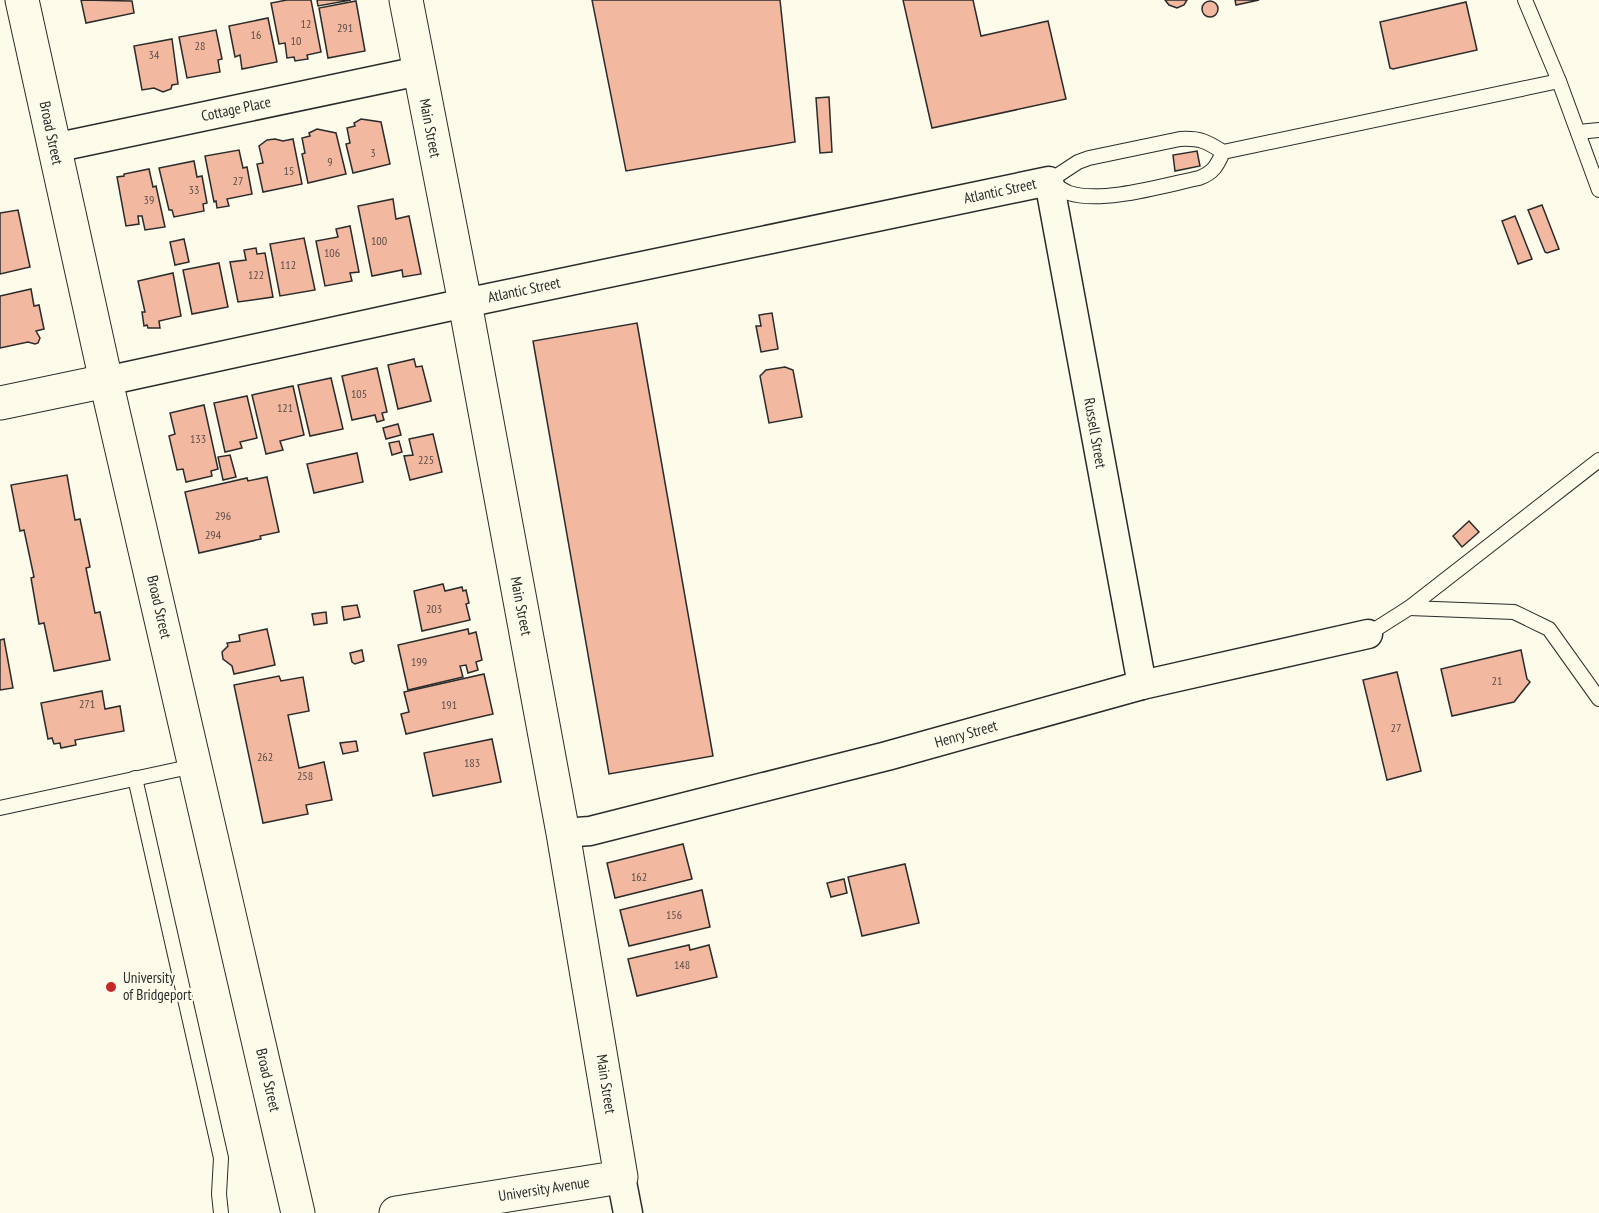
<svg xmlns="http://www.w3.org/2000/svg" width="1599" height="1213" viewBox="0 0 1599 1213" font-family="'PT Sans Narrow',sans-serif">
  <style>
    .building { fill: #f2b8a0; stroke: #2b2b2b; stroke-width: 1.5 }
    .lines { fill: none; stroke-linecap: round; stroke-linejoin: round }
    .service-casing { stroke: #2b2b2b; stroke-width: 16 }
    .minor-casing { stroke: #2b2b2b; stroke-width: 31 }
    .tertiary-casing { stroke: #2b2b2b; stroke-width: 35 }
    .service { stroke: #fdfbea; stroke-width: 14 }
    .minor { stroke: #fdfbea; stroke-width: 28 }
    .tertiary { stroke: #fdfbea; stroke-width: 33 }
    .poi-dot { fill: #c62828; stroke: #fdfbea; stroke-width: 2 }
    .labels { text-anchor: middle; stroke-width: 4.5; stroke-linejoin: round; paint-order: stroke }
    .number-label { font-size: 12px; fill: #5d4e48 }
    .street-label { font-size: 15px; fill: #2b2b2b; stroke: #fdfbea }
    .poi-label { font-size: 15px; fill: #2b2b2b; stroke: #fdfbea; text-anchor: start }
  </style>
  <rect width="100%" height="100%" fill="#fdfbea"/>
  <!-- building -->
  <g class="building">
    <polygon points="81,0 132,1 134,13 86,23"/>
    <polygon points="287,0 311,0 321,52 307,55 308,59 295,61 294,57 287,58 285,43 279,44 271,3"/>
    <polygon points="317,0 351,0 318,6"/>
    <polygon points="592,0 780,0 795,142 626,171"/>
    <polygon points="903,0 973,0 981,36 1048,21 1066,99 932,128"/>
    <polygon points="1165,0 1187,0 1184,5 1177,8 1169,5"/>
    <polygon points="1235,0 1259,0 1236,5"/>
    <polygon points="356,1 365,51 328,58 319,8"/>
    <circle cx="1210" cy="9" r="8"/>
    <polygon points="1466,2 1477,50 1393,69 1390,68 1380,22"/>
    <polygon points="268,18 277,62 242,69 240,55 235,57 229,26"/>
    <polygon points="216,30 222,59 218,60 220,72 187,78 179,37"/>
    <polygon points="172,39 178,84 172,85 171,89 163,92 154,88 142,90 134,46"/>
    <polygon points="829,97 832,152 820,153 816,98"/>
    <polygon points="361,119 381,122 390,164 353,173 346,144 350,143 347,128 355,126 354,123"/>
    <polygon points="317,129 336,133 346,174 308,183 302,154 305,153 302,138 310,136 309,133"/>
    <polygon points="275,139 283,141 293,139 302,184 263,192 257,164 263,163 259,146 267,140"/>
    <polygon points="239,150 243,168 247,167 252,194 227,199 229,206 217,208 216,201 214,202 205,156"/>
    <polygon points="1197,151 1200,166 1175,171 1173,155"/>
    <polygon points="194,161 197,177 202,176 207,203 203,204 204,211 174,217 172,210 169,210 159,168"/>
    <polygon points="149,169 153,187 156,186 165,227 145,230 142,216 138,216 139,224 126,226 117,177 124,176 124,174"/>
    <polygon points="393,199 396,219 409,216 421,274 403,277 402,270 372,276 358,206"/>
    <polygon points="1542,205 1559,249 1547,253 1545,252 1528,210"/>
    <polygon points="18,210 30,267 0,274 0,213"/>
    <polygon points="1515,216 1532,259 1518,264 1502,221"/>
    <polygon points="350,226 359,272 350,273 352,281 325,286 316,241 338,237 336,229"/>
    <polygon points="304,238 315,290 280,296 270,244"/>
    <polygon points="184,239 189,262 175,265 170,242"/>
    <polygon points="256,248 257,254 265,253 273,297 238,302 230,262 246,260 244,250"/>
    <polygon points="219,263 228,307 192,314 183,270"/>
    <polygon points="173,273 181,316 159,321 160,328 148,328 147,325 144,326 142,312 145,312 138,281"/>
    <polygon points="31,289 34,306 39,305 44,329 36,331 40,338 38,343 35,344 28,342 0,348 0,296"/>
    <polygon points="772,313 778,349 761,352 756,326 761,326 759,315"/>
    <polygon points="637,323 713,756 609,774 533,341"/>
    <polygon points="414,359 416,367 422,366 431,401 398,409 388,365"/>
    <polygon points="785,367 793,370 802,417 769,423 760,376 766,370"/>
    <polygon points="377,368 387,412 382,413 384,420 377,422 375,415 352,420 342,376"/>
    <polygon points="331,378 343,429 310,436 298,385"/>
    <polygon points="293,386 304,435 280,441 283,450 266,454 252,395"/>
    <polygon points="247,396 257,438 240,442 242,448 225,452 214,403"/>
    <polygon points="204,405 218,469 211,471 212,476 186,482 183,469 177,470 169,436 175,434 170,413"/>
    <polygon points="398,424 401,435 386,439 383,428"/>
    <polygon points="433,434 442,472 410,480 404,456 413,455 409,439"/>
    <polygon points="399,441 402,452 392,455 389,443"/>
    <polygon points="357,453 363,482 314,493 307,464"/>
    <polygon points="230,455 236,477 223,480 218,457"/>
    <polygon points="67,475 75,520 80,519 90,567 86,568 95,613 100,612 110,660 54,671 44,623 39,624 31,578 34,577 24,530 20,531 11,485"/>
    <polygon points="267,477 279,532 260,536 261,539 199,553 185,492 247,478 248,481"/>
    <polygon points="1469,521 1479,532 1462,547 1453,536"/>
    <polygon points="443,584 445,591 462,587 463,591 466,590 469,603 466,604 470,620 422,631 414,591"/>
    <polygon points="357,605 360,617 344,620 342,607"/>
    <polygon points="326,612 327,623 314,625 312,614"/>
    <polygon points="267,629 275,665 234,674 232,666 223,659 222,652 228,646 227,643 240,641 239,635"/>
    <polygon points="468,629 469,634 476,632 482,660 476,662 478,670 468,673 466,665 460,666 463,677 408,690 398,645"/>
    <polygon points="4,639 13,688 0,690 0,640"/>
    <polygon points="362,650 364,661 355,664 352,662 350,653"/>
    <polygon points="1521,650 1527,679 1530,682 1514,702 1452,716 1441,669"/>
    <polygon points="1397,672 1421,771 1387,780 1363,680"/>
    <polygon points="484,674 493,714 406,734 401,714 409,712 404,692"/>
    <polygon points="279,676 281,681 303,677 309,711 288,715 299,768 324,762 332,800 306,805 308,814 263,823 234,685"/>
    <polygon points="102,691 105,709 120,706 124,731 75,740 76,745 61,748 60,743 54,744 52,738 48,739 41,703"/>
    <polygon points="492,739 501,782 433,796 424,753"/>
    <polygon points="356,741 358,751 343,754 340,743"/>
    <polygon points="683,844 692,879 615,898 607,863"/>
    <polygon points="905,864 919,923 862,936 848,877"/>
    <polygon points="844,879 847,893 831,897 827,883"/>
    <polygon points="702,890 710,927 629,946 620,910"/>
    <polygon points="689,945 690,950 709,945 717,977 637,996 628,959"/>
  </g>
  <g class="lines">
    <defs>
      <g id="service">
        <polyline points="1525,0 1559,81 1599,190"/>
        <polyline points="1578,132 1599,130"/>
        <path d="M1223,152C1217,166 1213,173 1199,178C1165,185 1102,204 1069,193C1062,190 1055,185 1049,181L1078,162L1089,158L1180,139C1200,138 1206,141 1223,152L1559,81"/>
        <polyline points="1409,608 1514,612 1549,629 1599,699"/>
        <polyline points="1368,634 1409,608 1599,460"/>
        <polyline points="135,778 221,1158 219,1194 221,1213"/>
        <polyline points="0,808 194,766"/>
      </g>
      <g id="minor">
        <polyline points="54,148 419,71"/>
        <polyline points="106,381 465,303 1049,181 1142,685"/>
        <polyline points="563,833 590,831 887,756 1142,685 1368,634"/>
        <polyline points="621,1177 628,1213"/>
      </g>
      <g id="tertiary">
        <polyline points="22,0 106,381 298,1213"/>
        <polyline points="0,403 106,381"/>
        <polyline points="396,1213 621,1177 563,833 465,303 406,0"/>
      </g>
    </defs>
    <!-- service casing -->
    <use href="#service" class="service-casing"/>
    <!-- minor casing -->
    <use href="#minor" class="minor-casing"/>
    <!-- tertiary casing -->
    <use href="#tertiary" class="tertiary-casing"/>
    <!-- service -->
    <use href="#service" class="service"/>
    <!-- minor -->
    <use href="#minor" class="minor"/>
    <!-- tertiary -->
    <use href="#tertiary" class="tertiary"/>
  </g>
  <!-- markers -->
  <circle class="poi-dot" cx="111" cy="987" r="6"/>
  <g class="labels">
    <!-- number labels -->
    <g class="number-label">
      <text x="306" y="28">12</text>
      <text x="345" y="32">291</text>
      <text x="256" y="39">16</text>
      <text x="296" y="45">10</text>
      <text x="200" y="50">28</text>
      <text x="154" y="59">34</text>
      <text x="373" y="157">3</text>
      <text x="330" y="166">9</text>
      <text x="289" y="175">15</text>
      <text x="238" y="185">27</text>
      <text x="194" y="194">33</text>
      <text x="149" y="204">39</text>
      <text x="379" y="245">100</text>
      <text x="332" y="257">106</text>
      <text x="288" y="269">112</text>
      <text x="256" y="279">122</text>
      <text x="359" y="398">105</text>
      <text x="285" y="412">121</text>
      <text x="198" y="443">133</text>
      <text x="426" y="464">225</text>
      <text x="223" y="520">296</text>
      <text x="213" y="539">294</text>
      <text x="434" y="613">203</text>
      <text x="419" y="666">199</text>
      <text x="1497" y="685">21</text>
      <text x="87" y="708">271</text>
      <text x="449" y="709">191</text>
      <text x="1396" y="732">27</text>
      <text x="265" y="761">262</text>
      <text x="472" y="767">183</text>
      <text x="305" y="780">258</text>
      <text x="639" y="881">162</text>
      <text x="674" y="919">156</text>
      <text x="682" y="969">148</text>
    </g>
    <!-- street labels -->
    <g class="street-label">
      <text transform="translate(236 109) rotate(-12)" y="5">Cottage Place</text>
      <text transform="translate(430 128) rotate(79)" y="5">Main Street</text>
      <text transform="translate(51 133) rotate(78)" y="5">Broad Street</text>
      <text transform="translate(1000 191) rotate(-12)" y="5">Atlantic Street</text>
      <text transform="translate(524 290) rotate(-12)" y="5">Atlantic Street</text>
      <text transform="translate(1095 433) rotate(80)" y="5">Russell Street</text>
      <text transform="translate(521 606) rotate(79)" y="5">Main Street</text>
      <text transform="translate(159 607) rotate(77)" y="5">Broad Street</text>
      <text transform="translate(966 734) rotate(-16)" y="5">Henry Street</text>
      <text transform="translate(268 1080) rotate(77)" y="5">Broad Street</text>
      <text transform="translate(606 1084) rotate(81)" y="5">Main Street</text>
      <text transform="translate(544 1189) rotate(-9)" y="5">University Avenue</text>
    </g>
    <!-- poi labels -->
    <g class="poi-label">
      <text x="123" y="983">University<tspan x="123" dy="17">of Bridgeport</tspan></text>
    </g>
  </g>
</svg>
